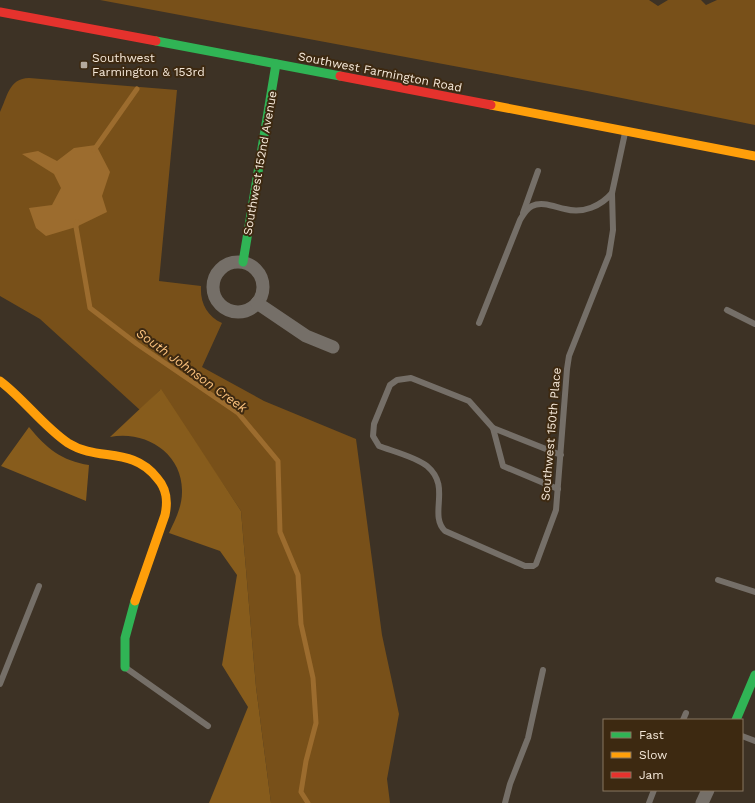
<svg xmlns="http://www.w3.org/2000/svg" width="755" height="803" viewBox="0 0 755 803" font-family="'Work Sans',sans-serif">
  <style>
    .green { fill: #785019 }
    .forest { fill: #875c1c }
    .water { fill: #9c6c2e }
    .lines { fill: none; stroke-linecap: round; stroke-linejoin: round }
    .stream { stroke: #9c6c2e; stroke-width: 5 }
    .lane { stroke: #756f68; stroke-width: 6 }
    .street { stroke: #756f68; stroke-width: 13 }
    .fast { stroke: #30b455; stroke-width: 9 }
    .slow { stroke: #ff9f0a; stroke-width: 9 }
    .jam { stroke: #e5322d; stroke-width: 9 }
    .poi-dot { fill: #b5a99b; stroke: #3d2911; stroke-width: 1.5 }
    .labels { text-anchor: middle; stroke-width: 4; stroke-linejoin: round; paint-order: stroke }
    .poi-label { font-size: 12px; fill: #f6e9da; stroke: #3d2911; text-anchor: start }
    .street-label { font-size: 12px; fill: #f6e9da; stroke: #3d2911 }
    .water-label { font-size: 13px; font-style: italic; fill: #fac17d; stroke: #3d2911 }
  </style>
  <rect width="100%" height="100%" fill="#3d3225"/>
  <!-- green -->
  <g class="green">
    <polygon points="100,0 649,0 658,6 668,0 701,0 706,5 717,0 755,0 755,125 587,91"/>
    <path d="M29,78L177,90L159,281L201,286C200,303 207,316 222,323L202,367L264,401L356,439L382,635L399,714L387,779L390,803H271L256,687L241,511L160,390L140,410L40,319L0,296V112C7,98 9,78 29,78Z"/>
  </g>
  <!-- forest -->
  <g class="forest">
    <path d="M161,389L241,511L256,687L271,803H209L248,707L222,665L237,575L220,551L169,533C175,520 182,507 182,492C183,453 145,430 110,437Z"/>
    <path d="M29,427C46,448 62,461 89,465L86,501L1,466Z"/>
  </g>
  <!-- water -->
  <polygon class="water" points="96,145 110,172 102,196 107,212 76,227 46,236 36,228 29,208 52,205 61,188 54,174 22,154 38,151 57,161 74,148"/>
  <g class="lines">
    <!-- stream -->
    <g class="stream">
      <polyline points="94,150 137,89"/>
      <polyline points="77,222 76,227 90,308 137,344 238,413 278,461 280,532 298,575 301,624 313,678 316,723 306,761 301,792 308,803"/>
    </g>
    <!-- lane -->
    <g class="lane">
      <polyline points="523,213 538,171"/>
      <polyline points="727,310 755,324"/>
      <path d="M479,323L520,220C523,215 526,209 532,206C542,201 555,207 565,209C583,214 601,206 612,193"/>
      <polyline points="493,428 503,466 558,489"/>
      <path d="M561,455L493,428L469,401L411,378L397,380L390,385L374,424L373,436L379,446C392,451 416,457 427,466C452,487 428,514 445,531L525,566H533L536,564L556,510L567,369L569,356L609,255L613,230L612,193L625,133"/>
      <polyline points="718,580 755,592"/>
      <polyline points="126,668 208,726"/>
      <polyline points="0,684 39,586"/>
      <polyline points="683,720 686,713"/>
      <polyline points="742,736 755,741"/>
      <polyline points="505,803 510,784 528,738 543,670"/>
      <polyline points="649,803 654,790"/>
    </g>
    <!-- street -->
    <g class="street">
      <circle cx="238" cy="287" r="25"/>
      <polyline points="257,303 306,336 333,347"/>
      <polyline points="702,803 708,790"/>
    </g>
    <!-- fast -->
    <g class="fast">
      <polyline points="156,41 340,76"/>
      <polyline points="243,262 276,64"/>
      <polyline points="125,667 125,638 135,601"/>
      <polyline points="736,720 755,675"/>
    </g>
    <!-- slow -->
    <g class="slow">
      <polyline points="491,105 755,156"/>
      <path d="M0,381C24,399 43,426 68,443C98,462 132,446 157,478C167,489 168,501 165,515L135,601"/>
    </g>
    <!-- jam -->
    <g class="jam">
      <polyline points="0,12 156,41"/>
      <polyline points="340,76 491,105"/>
    </g>
  </g>
  <!-- markers -->
  <rect class="poi-dot" x="80" y="61" width="8" height="8" rx="2"/>
  <g class="labels">
    <!-- poi labels -->
    <g class="poi-label">
      <text x="92" y="62">Southwest<tspan x="92" dy="14">Farmington &amp; 153rd</tspan></text>
    </g>
    <!-- street labels -->
    <g class="street-label">
      <text transform="translate(380 72) rotate(11)" y="4">Southwest Farmington Road</text>
      <text transform="translate(260 163) rotate(-80)" y="4">Southwest 152nd Avenue</text>
      <text transform="translate(551 434) rotate(-85)" y="4">Southwest 150th Place</text>
    </g>
    <!-- water labels -->
    <g class="water-label">
      <text transform="translate(192 370) rotate(36)" y="5">South Johnson Creek</text>
    </g>
  </g>
  <!-- legend -->
  <rect x="603" y="719" width="140" height="72" fill="#3d2911" stroke="#877661"/>
  <rect x="611" y="732" width="20" height="6" fill="#30b455" stroke="#877661"/>
  <text x="639" y="739" font-size="12" fill="#f6e9da">Fast</text>
  <rect x="611" y="752" width="20" height="6" fill="#ff9f0a" stroke="#877661"/>
  <text x="639" y="759" font-size="12" fill="#f6e9da">Slow</text>
  <rect x="611" y="772" width="20" height="6" fill="#e5322d" stroke="#877661"/>
  <text x="639" y="779" font-size="12" fill="#f6e9da">Jam</text>
</svg>
